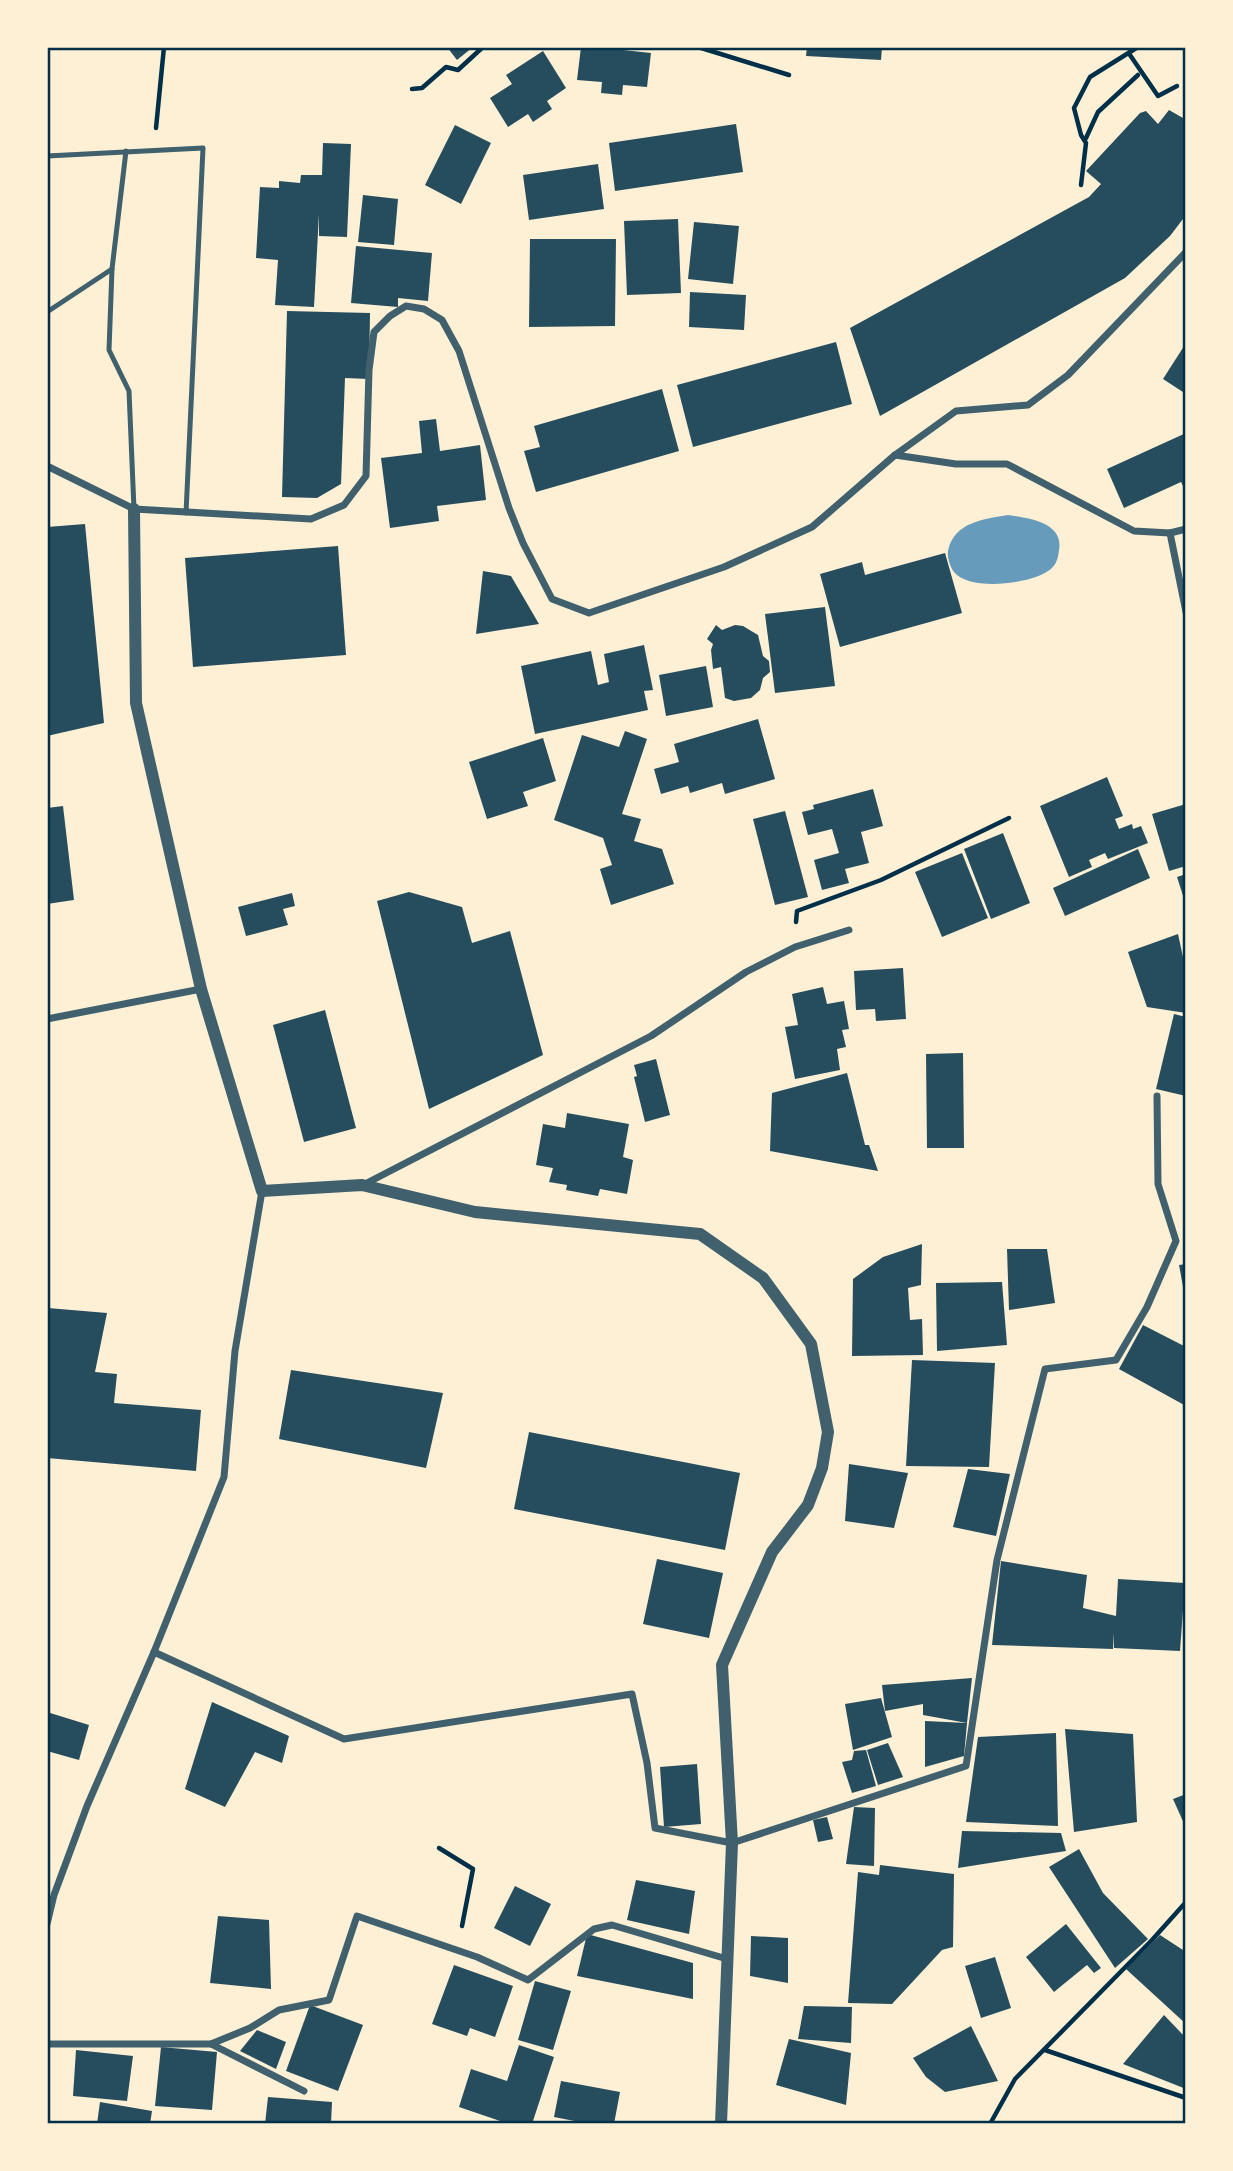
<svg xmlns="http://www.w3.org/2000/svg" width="1233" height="2171" viewBox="0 0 1233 2171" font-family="Raleway,sans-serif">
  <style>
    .water { fill: #669bbc }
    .building { fill: #264d5e }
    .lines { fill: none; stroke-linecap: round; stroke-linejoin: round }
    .path { stroke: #003049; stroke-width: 4.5 }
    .service { stroke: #3f606c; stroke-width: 5 }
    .minor { stroke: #3f606c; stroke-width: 7 }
    .tertiary { stroke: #3f606c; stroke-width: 12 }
    .neatline { fill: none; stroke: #003049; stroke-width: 2.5 }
  </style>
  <rect width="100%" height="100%" fill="#fdf0d5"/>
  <!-- water -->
  <path class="water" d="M1008,515C1028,518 1064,522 1059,550C1058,558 1057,563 1051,569C1033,584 970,592 954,572C950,567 947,557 948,551C954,522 984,519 1008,515Z"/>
  <!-- building -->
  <g class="building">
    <polygon points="447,47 473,47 457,60"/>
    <polygon points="581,47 624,47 623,50 651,53 647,87 623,85 622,95 601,93 602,82 577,80"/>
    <polygon points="807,47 882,47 881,60 806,56"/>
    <polygon points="543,51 566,88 547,101 552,109 533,122 528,114 508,127 490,98 512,84 506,75"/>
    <polygon points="1169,110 1183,118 1186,116 1186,215 1170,236 1125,278 880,416 850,328 1089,197 1101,184 1086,171 1140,113 1146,111 1158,124"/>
    <polygon points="736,124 743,172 615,191 609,143"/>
    <polygon points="455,125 491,143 461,204 425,185"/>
    <polygon points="323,143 351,144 347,237 319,236 319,214 314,307 275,305 278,260 256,258 260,187 279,188 279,181 300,183 301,175 322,175"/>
    <polygon points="598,164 604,209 529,220 523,175"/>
    <polygon points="363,195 398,199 394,245 358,242"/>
    <polygon points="678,219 681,293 627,295 624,221"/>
    <polygon points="694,222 739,226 733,284 688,279"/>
    <polygon points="530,239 616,239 615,326 529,327"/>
    <polygon points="356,246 432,253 428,301 398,298 398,307 351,303"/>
    <polygon points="690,292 746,295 744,330 689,327"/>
    <polygon points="287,311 370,313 369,379 345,378 341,484 317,498 282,497"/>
    <polygon points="836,342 852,404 693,447 677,385"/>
    <polygon points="1186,343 1186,394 1163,379"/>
    <polygon points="662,389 679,451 536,492 524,451 540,447 534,426"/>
    <polygon points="436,419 440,451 480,445 486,500 437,506 439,521 390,528 381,458 422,453 419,421"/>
    <polygon points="1186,433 1186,492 1181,482 1124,508 1107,469"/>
    <polygon points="85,524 104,723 47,736 47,527"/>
    <polygon points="338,546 346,655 193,667 185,558"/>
    <polygon points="945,553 962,613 840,647 820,574 862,562 865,575"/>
    <polygon points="483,571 511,576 539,624 476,634"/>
    <polygon points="825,607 835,686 775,693 765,614"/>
    <polygon points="716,625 722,630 735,625 743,626 758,635 763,656 769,661 770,672 763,678 760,690 751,698 734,701 725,698 721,667 713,669 711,650 713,644 707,639"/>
    <polygon points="644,645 653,690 644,691 648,710 535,734 521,666 591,651 598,685 609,682 604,654"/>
    <polygon points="706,666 713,707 666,716 659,675"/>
    <polygon points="758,719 775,779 725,794 722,783 690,793 688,786 661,794 654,769 679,762 674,744"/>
    <polygon points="625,731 647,739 622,814 641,819 634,841 662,849 674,884 611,905 600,869 612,865 603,838 554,820 582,735 619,747"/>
    <polygon points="543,738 556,781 523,792 528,806 487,819 469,762"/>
    <polygon points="1107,777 1123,816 1115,819 1119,829 1132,824 1133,829 1141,826 1148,843 1108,859 1105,853 1089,860 1092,867 1069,877 1040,806"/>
    <polygon points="873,789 883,826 861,832 869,863 845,869 849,883 822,890 814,860 839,853 832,829 808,835 802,812 814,809 813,805"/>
    <polygon points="1186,804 1186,866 1169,871 1152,814"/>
    <polygon points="63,806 74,900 47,904 47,808"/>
    <polygon points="785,811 808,897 775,905 753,819"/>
    <polygon points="1003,833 1030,903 991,919 964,849"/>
    <polygon points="1138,849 1150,878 1065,916 1053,888"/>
    <polygon points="962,853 988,918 942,937 915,872"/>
    <polygon points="1186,874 1186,902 1185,902 1177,877"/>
    <polygon points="409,892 462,907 472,943 510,931 543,1055 429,1109 377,901"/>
    <polygon points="292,893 295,906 283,909 288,925 246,936 238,907"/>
    <polygon points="1178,934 1186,971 1186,1013 1147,1007 1128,952"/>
    <polygon points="903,968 906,1019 876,1021 875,1009 856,1010 854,971"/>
    <polygon points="823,987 827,1004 844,1001 849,1029 842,1030 846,1047 837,1049 840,1070 795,1079 785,1027 798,1025 792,994"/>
    <polygon points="325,1010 356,1128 304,1142 273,1025"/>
    <polygon points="1174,1014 1186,1017 1186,1096 1156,1089"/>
    <polygon points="963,1053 964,1148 927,1148 926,1054"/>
    <polygon points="656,1059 670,1115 645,1122 634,1077 637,1076 634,1065"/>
    <polygon points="847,1073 865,1145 869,1145 878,1171 770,1151 772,1093"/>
    <polygon points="567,1113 629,1124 623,1157 633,1160 627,1194 600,1189 598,1196 566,1190 567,1185 549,1182 553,1168 536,1165 543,1124 565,1128"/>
    <polygon points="922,1244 921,1285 908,1288 910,1320 922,1319 923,1355 852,1356 853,1279 883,1257"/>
    <polygon points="1007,1249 1047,1249 1055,1303 1009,1310"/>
    <polygon points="1186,1264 1186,1292 1184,1292 1179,1265"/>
    <polygon points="1002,1282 1007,1345 937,1351 936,1283"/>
    <polygon points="48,1308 107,1313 95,1372 117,1374 114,1403 201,1410 196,1471 47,1458"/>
    <polygon points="1143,1325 1186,1347 1186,1406 1119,1369"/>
    <polygon points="912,1360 995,1363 989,1467 906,1466"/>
    <polygon points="291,1370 443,1393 426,1468 279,1439"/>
    <polygon points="529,1432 740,1473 725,1550 514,1509"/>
    <polygon points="849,1464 908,1473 894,1528 845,1521"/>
    <polygon points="968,1469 1010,1474 996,1536 953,1527"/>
    <polygon points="657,1559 723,1573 709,1638 643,1624"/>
    <polygon points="1001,1561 1087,1575 1083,1608 1116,1616 1118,1579 1185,1583 1180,1651 1114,1648 1114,1633 1113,1649 992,1645"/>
    <polygon points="972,1678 967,1723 923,1715 923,1704 885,1711 882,1685"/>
    <polygon points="881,1698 892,1737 853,1750 845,1704"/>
    <polygon points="212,1702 289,1736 282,1763 255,1752 225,1807 185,1789"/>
    <polygon points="47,1712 89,1725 79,1760 47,1751"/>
    <polygon points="925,1721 967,1723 964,1756 925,1767"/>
    <polygon points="1065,1729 1133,1734 1137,1822 1074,1832"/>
    <polygon points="1056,1733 1058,1826 966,1822 978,1737"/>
    <polygon points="888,1743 903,1777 878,1785 867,1750"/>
    <polygon points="866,1750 876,1786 852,1793 842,1762 852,1760 854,1751"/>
    <polygon points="697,1764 701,1824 664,1827 660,1767"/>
    <polygon points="1186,1794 1186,1828 1173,1799"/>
    <polygon points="854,1807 875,1808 874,1866 846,1864"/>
    <polygon points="827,1817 833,1839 818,1842 813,1820"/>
    <polygon points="962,1831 1061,1833 1066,1851 958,1868"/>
    <polygon points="1079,1849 1103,1893 1148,1939 1115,1968 1049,1867"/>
    <polygon points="880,1865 954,1874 953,1947 942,1950 892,2004 848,2003 858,1872 879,1875"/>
    <polygon points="636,1880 695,1891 689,1934 627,1920"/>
    <polygon points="515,1886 551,1904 530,1946 494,1928"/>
    <polygon points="218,1916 269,1920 271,1989 210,1983"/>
    <polygon points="1066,1924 1101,1968 1094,1973 1087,1965 1054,1992 1026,1957"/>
    <polygon points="587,1934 693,1963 693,1999 577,1976"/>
    <polygon points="1160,1935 1186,1952 1186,2024 1126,1969"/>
    <polygon points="751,1936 788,1938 788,1983 750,1976"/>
    <polygon points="995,1957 1011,2008 981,2018 965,1966"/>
    <polygon points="454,1965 513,1986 495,2037 470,2028 467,2036 432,2024"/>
    <polygon points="535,1981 571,1991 553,2050 518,2040"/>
    <polygon points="310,2005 363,2025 338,2091 286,2071"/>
    <polygon points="804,2006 852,2007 851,2043 798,2039"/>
    <polygon points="1164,2015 1186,2038 1186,2089 1123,2064"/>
    <polygon points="971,2026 998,2081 945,2092 926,2077 913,2058"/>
    <polygon points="257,2030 286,2042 276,2069 240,2051"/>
    <polygon points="789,2039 851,2053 846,2105 776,2085"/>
    <polygon points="519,2045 554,2057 532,2124 509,2124 459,2107 471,2069 507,2081"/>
    <polygon points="161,2047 217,2052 212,2110 155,2106"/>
    <polygon points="76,2050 133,2056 127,2101 73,2096"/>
    <polygon points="561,2081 620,2092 614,2124 590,2124 554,2117"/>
    <polygon points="268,2097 332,2102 331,2124 265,2124"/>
    <polygon points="100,2102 152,2111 150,2124 97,2124"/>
  </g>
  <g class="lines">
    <!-- path -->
    <g class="path">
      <polyline points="698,47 789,75"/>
      <polyline points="1130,55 1158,96 1177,86"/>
      <polyline points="412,89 422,88 446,67 458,70 483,47"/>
      <polyline points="156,128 164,47"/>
      <polyline points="1086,138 1098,112 1138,75"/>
      <polyline points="1081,185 1086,143 1081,135 1074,108 1090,77 1138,47"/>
      <polyline points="796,922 797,911 881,880 1009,818"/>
      <polyline points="439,1848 473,1869 462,1926"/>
      <polyline points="1045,2050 1186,2098"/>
      <polyline points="990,2124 1015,2079 1152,1940 1186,1902"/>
    </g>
    <!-- service -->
    <g class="service">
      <polyline points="126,151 112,269 109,350 129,391 134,509"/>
      <polyline points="47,156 203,148 186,513"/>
      <polyline points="47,312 112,269"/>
    </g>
    <!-- minor -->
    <g class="minor">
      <polyline points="895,455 956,464 1007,464 1134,531 1170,533 1186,529"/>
      <polyline points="47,466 134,509 311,519 344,505 366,476 369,370 374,332 390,316 406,306 424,309 442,320 459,351 509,508 523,543 552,599 589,613 724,567 812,527 895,455 956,411 1028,405 1068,375 1186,252"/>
      <polyline points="1170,533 1186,612"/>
      <polyline points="47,1019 201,989"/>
      <polyline points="363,1185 651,1036 746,972 795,947 849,930"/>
      <polyline points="154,1652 344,1739 632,1694 647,1763 655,1828 732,1843 966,1766 997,1560 1045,1369 1116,1360 1147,1307 1176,1241 1158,1184 1157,1096"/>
      <polyline points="47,1924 54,1895 87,1806 154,1652 224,1477 235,1351 262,1191"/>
      <polyline points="47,2044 211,2044 304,2091"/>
      <polyline points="211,2044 250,2028 279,2010 329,2000 357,1916 477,1957 528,1980 594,1929 612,1925 727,1959"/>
    </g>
    <!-- tertiary -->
    <polyline class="tertiary" points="134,509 136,703 201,989 262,1191 362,1185 475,1212 700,1234 763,1278 811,1344 828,1432 822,1468 808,1505 772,1552 722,1665 732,1843 721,2124"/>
  </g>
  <!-- border -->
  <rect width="1233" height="2171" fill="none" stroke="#fdf0d5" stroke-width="98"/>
  <rect x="49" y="49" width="1135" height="2073" class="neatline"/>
</svg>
